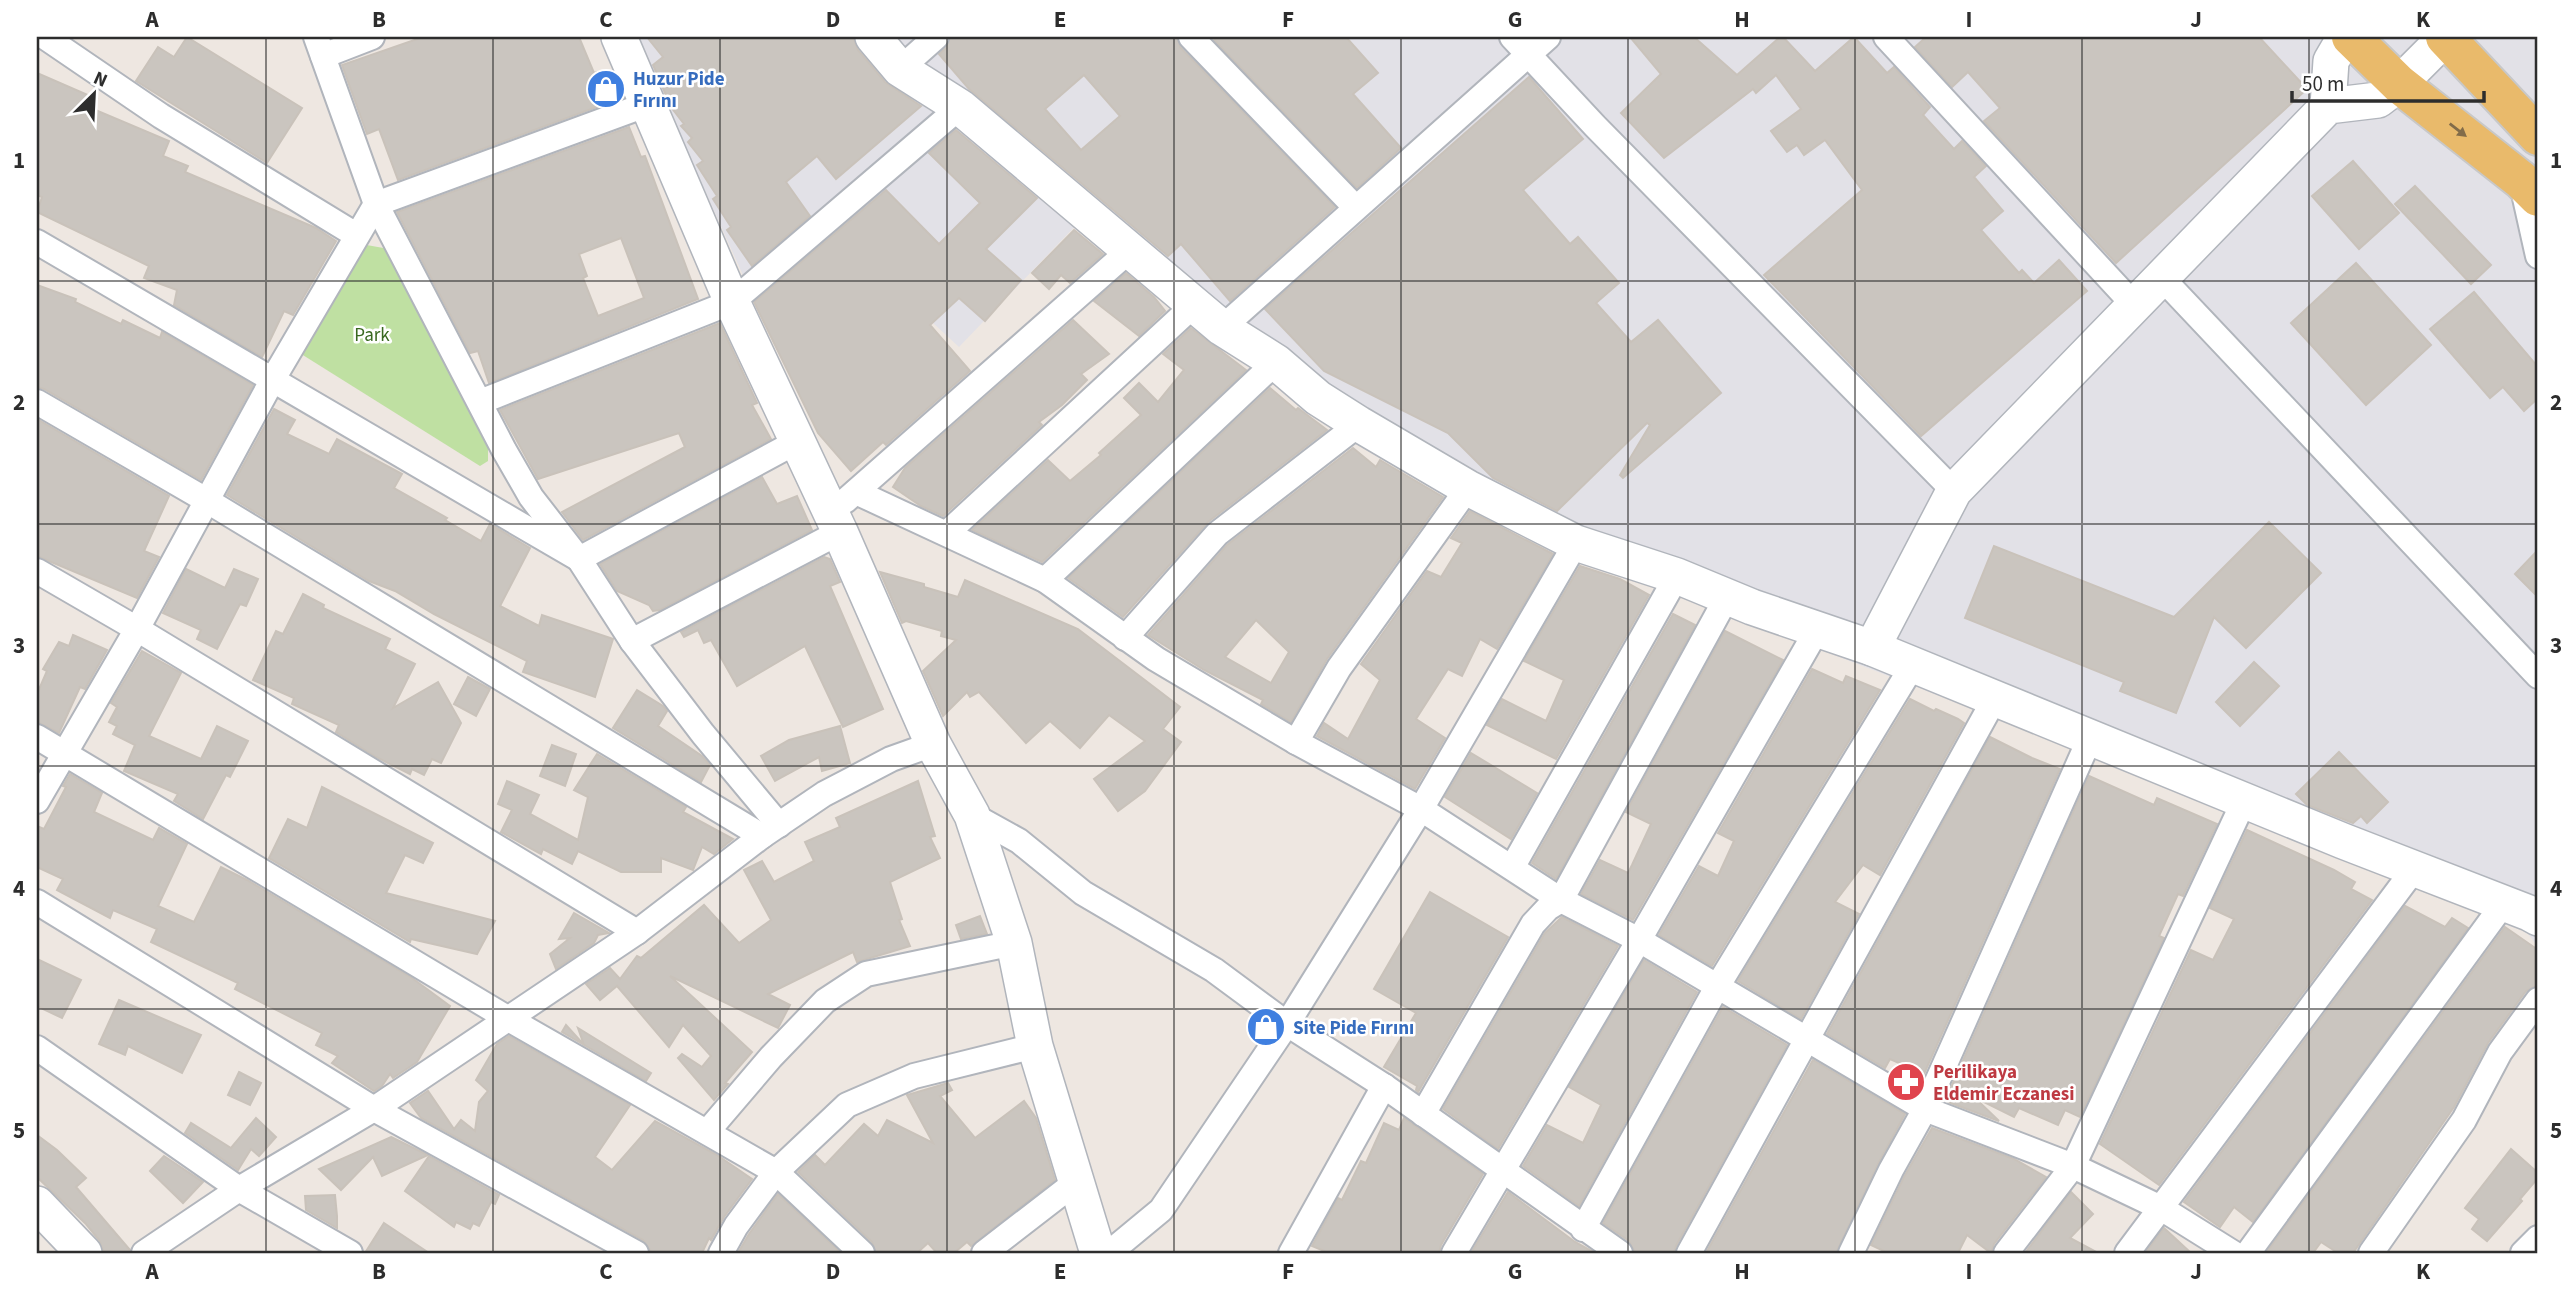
<svg xmlns="http://www.w3.org/2000/svg" width="2575" height="1290" viewBox="0 0 2575 1290" font-family="'Source Sans 3',sans-serif">
  <style>
    .industrial { fill: #e2e1e7 }
    .green { fill: #bfe0a2 }
    .building { fill: #cac5bf; stroke: #c9c2ba; stroke-width: 2; fill-rule: evenodd }
    .lines { fill: none; stroke-linecap: round; stroke-linejoin: round }
    .street-casing { stroke: #b1b5bc; stroke-width: 28 }
    .secondary-casing { stroke: #b1b5bc; stroke-width: 38 }
    .primary-casing { stroke: #c8c8c8; stroke-width: 42 }
    .street { stroke: #fff; stroke-width: 24 }
    .secondary { stroke: #fff; stroke-width: 35 }
    .primary { stroke: #e9ba6b; stroke-width: 38 }
    .oneway { fill: #826c49 }
    .grid { fill: none; stroke: #2d2d2d; stroke-width: 2; stroke-opacity: 0.55 }
    .labels { text-anchor: middle; stroke-width: 5; stroke-linejoin: round; paint-order: stroke }
    .shop-label { font-size: 19px; font-weight: bold; fill: #366cbe; stroke: #fff; text-anchor: start }
    .park-label { font-size: 19px; fill: #396820; stroke: #fff }
    .health-label { font-size: 19px; font-weight: bold; fill: #be3a42; stroke: #fff; text-anchor: start }
    .neatline { fill: none; stroke: #2d2d2d; stroke-width: 2.5 }
    .grid-label { font-size: 23px; text-anchor: middle; font-weight: bold; fill: #2d2d2d }
  </style>
  <rect width="100%" height="100%" fill="#eee7e1"/>
  <!-- industrial -->
  <polygon class="industrial" points="636,37 2538,37 2538,947 2517,919 1702,604 1290,378 1083,218 959,347 842,239 755,302"/>
  <!-- green -->
  <polygon class="green" points="361,244 389,249 488,442 488,461 480,466 298,352"/>
  <!-- building -->
  <g class="building">
    <polygon points="187,37 302,108 267,163 136,81 158,47 174,57"/>
    <polygon points="423,37 579,37 594,73 598,72 602,82 609,80 616,100 398,180 379,129 367,134 342,65"/>
    <polygon points="647,37 853,37 858,50 885,82 921,106 836,179 817,156 786,182 810,216 752,266 727,230 731,227 713,199 717,196 697,165 703,161 688,142 692,138 681,126 684,124 671,107 653,65 663,57"/>
    <path d="M950,37H1177L1180,47L1335,207L1230,301L1181,244L1168,256L969,89L939,54L946,48ZM1084,75L1120,116L1081,150L1045,109Z"/>
    <polygon points="1217,37 1346,37 1378,73 1353,94 1401,148 1357,188 1214,40"/>
    <polygon points="1630,37 1694,37 1737,75 1780,37 1783,37 1815,71 1854,37 1887,73 1894,67 1930,107 1923,115 1954,149 1962,141 1986,166 1974,177 2003,211 1981,230 2019,273 2022,270 2034,283 2059,260 2087,291 1921,436 1764,275 1862,190 1825,140 1804,155 1797,145 1787,152 1771,131 1801,109 1776,75 1756,93 1753,89 1664,158 1621,113 1661,74"/>
    <polygon points="1926,37 2259,37 2307,89 2116,263 1984,121 2000,108 1968,72 1952,87 1915,47"/>
    <polygon points="37,73 97,99 93,109 169,141 163,156 188,166 185,172 316,228 336,241 293,315 284,311 262,357 174,305 177,290 144,278 149,266 37,212 42,197 37,195"/>
    <polygon points="1529,77 1583,139 1523,190 1570,244 1578,237 1619,283 1596,303 1631,342 1658,320 1721,393 1623,478 1620,475 1650,425 1647,423 1557,511 1493,478 1448,433 1324,371 1265,309"/>
    <path d="M629,127L641,157L645,156L698,299L489,383L478,351L470,353L397,212ZM621,238L644,298L598,316L583,278L587,276L579,254Z"/>
    <polygon points="956,130 1037,198 986,249 1021,280 985,321 959,298 930,325 970,371 886,445 883,442 851,471 818,433 754,302 886,190 939,244 980,203 929,153"/>
    <polygon points="2353,161 2399,213 2359,249 2312,196"/>
    <polygon points="2415,186 2491,265 2471,284 2395,204"/>
    <polygon points="1074,230 1103,254 1070,283 1061,275 1049,289 1032,273"/>
    <polygon points="2356,263 2431,345 2366,405 2291,323"/>
    <polygon points="1126,273 1154,297 1165,311 1139,336 1094,301"/>
    <polygon points="37,285 76,299 75,302 121,324 123,320 160,338 162,332 253,385 201,480 44,389 37,387"/>
    <polygon points="2474,292 2538,367 2538,398 2524,411 2503,387 2490,398 2430,329"/>
    <polygon points="1073,320 1109,354 1081,374 1087,380 1062,405 1039,422 1042,425 943,516 921,506 893,487 905,468"/>
    <polygon points="720,323 757,403 752,405 771,439 583,540 562,512 685,447 679,433 538,479 500,410"/>
    <polygon points="1191,328 1246,370 1042,562 972,530 1048,460 1070,481 1101,455 1099,453 1141,415 1124,398 1139,383 1158,402 1184,370 1163,354"/>
    <polygon points="1270,388 1296,410 1298,408 1327,430 1208,522 1123,617 1068,578"/>
    <polygon points="274,409 295,420 287,434 329,454 337,439 402,474 394,488 447,518 445,520 481,541 490,524 530,548 500,606 539,626 542,615 613,639 595,697 523,672 527,661 434,614 395,591 369,581 227,495"/>
    <polygon points="37,419 169,496 144,551 159,557 137,598 37,556"/>
    <path d="M1353,448L1376,467L1380,460L1443,497L1327,659L1291,722L1261,704L1263,700L1204,670L1148,635L1227,545ZM1256,620L1289,652L1271,683L1225,657Z"/>
    <polygon points="762,477 777,504 797,496 812,530 660,610 653,611 649,605 617,591 600,564"/>
    <polygon points="1470,511 1553,554 1497,649 1480,639 1462,676 1448,669 1416,719 1445,738 1415,789 1317,736 1324,723 1348,739 1380,680 1361,664 1427,571 1441,577 1462,543 1451,538"/>
    <polygon points="2269,522 2321,573 2246,648 2214,617 2176,713 2120,691 2124,682 1965,618 1994,546 2174,617"/>
    <polygon points="2538,550 2538,597 2515,574"/>
    <polygon points="824,557 830,559 840,582 830,586 883,709 843,727 805,646 737,686 711,640 704,643 698,630 684,637 681,632"/>
    <polygon points="1580,566 1620,579 1649,595 1556,759 1487,725 1502,699 1546,721 1564,680 1524,661"/>
    <polygon points="186,569 225,588 234,569 258,579 246,606 240,604 217,649 197,639 201,630 163,613"/>
    <polygon points="880,572 924,584 924,587 958,597 965,580 1078,629 1180,707 1163,729 1181,742 1145,791 1118,811 1094,779 1145,741 1109,715 1080,748 1050,721 1026,743 979,692 970,697 967,692 943,716 923,671 956,640 941,636 942,631 906,621 902,623"/>
    <polygon points="303,594 324,605 323,608 390,639 385,649 415,664 393,708 438,682 461,723 441,763 432,759 424,775 412,769 410,774 376,757 336,732 339,725 292,704 294,698 253,680 276,631 283,634"/>
    <polygon points="1673,614 1695,625 1556,879 1532,863"/>
    <polygon points="1725,631 1783,660 1633,920 1581,894 1600,860 1628,873 1632,865 1651,824 1626,812"/>
    <polygon points="73,635 107,650 85,689 80,687 59,733 37,722 37,694 47,671 43,669 59,642 69,646"/>
    <polygon points="142,651 181,673 149,736 201,759 217,726 248,741 230,777 226,775 203,819 174,801 178,794 124,771 135,745 113,734 117,726 109,722 117,707 111,703"/>
    <polygon points="2254,662 2279,686 2240,726 2216,702"/>
    <polygon points="1812,669 1843,683 1846,676 1880,690 1712,966 1659,935 1699,866 1718,876 1734,841 1718,833"/>
    <polygon points="468,677 490,689 476,716 454,704"/>
    <polygon points="637,690 663,706 667,711 658,726 702,756 710,765 701,782 613,728"/>
    <polygon points="1910,699 1934,711 1936,709 1958,719 1964,723 1880,875 1863,865 1835,902 1859,914 1801,1019 1738,981"/>
    <polygon points="840,726 850,763 822,771 819,757 775,781 761,756 789,740"/>
    <polygon points="1990,737 2032,758 2060,769 1924,1074 1890,1059 1885,1068 1827,1034"/>
    <polygon points="552,745 576,754 565,786 540,776"/>
    <polygon points="2339,752 2388,802 2367,823 2361,816 2353,823 2307,805 2296,794"/>
    <polygon points="1471,753 1537,793 1511,839 1445,797"/>
    <polygon points="597,754 686,807 683,812 733,839 714,854 702,847 693,870 661,858 661,872 621,872 578,851 572,864 543,849 541,854 501,832 512,810 498,804 507,781 539,795 530,814 578,840 588,797 574,790"/>
    <polygon points="70,774 102,793 94,812 153,840 159,828 187,844 158,906 194,922 221,867 247,880 412,978 450,1006 417,1062 393,1078 390,1074 382,1086 374,1091 332,1063 338,1056 316,1045 322,1033 235,989 238,983 151,942 157,929 113,910 110,918 57,890 63,879 37,867 37,826 44,829 66,787 63,786"/>
    <polygon points="2089,776 2154,805 2157,798 2217,824 2183,896 2178,894 2159,936 2164,938 2080,1117 2065,1110 2058,1125 2019,1108 2014,1117 1974,1097 1999,1121 1945,1101"/>
    <polygon points="918,781 935,836 930,837 940,858 890,882 902,919 899,920 910,946 857,962 853,952 768,994 790,1005 778,1028 670,976 752,1052 725,1083 728,1084 714,1100 678,1058 682,1054 702,1067 711,1056 683,1025 669,1047 617,986 600,1000 586,984 610,968 620,979 637,956 641,958 704,905 739,943 771,920 744,870 762,861 774,882 814,861 805,842 840,827 836,818"/>
    <polygon points="322,787 433,843 423,863 405,855 386,893 495,921 477,954 411,939 410,942 269,858 288,819 307,828"/>
    <polygon points="2247,830 2334,870 2355,882 2351,889 2372,900 2159,1185 2100,1144 2191,950 2213,960 2234,919 2210,908"/>
    <polygon points="1430,892 1508,937 1418,1092 1416,1090 1417,1086 1384,1067 1416,1013 1374,989"/>
    <polygon points="2405,906 2445,927 2452,918 2468,928 2253,1222 2234,1207 2220,1227 2184,1202"/>
    <polygon points="574,913 609,933 598,935 594,943 556,969 550,954 570,938 559,939"/>
    <polygon points="980,916 987,934 961,939 956,925"/>
    <polygon points="1562,917 1618,946 1498,1149 1443,1109 1545,933"/>
    <polygon points="2505,927 2538,950 2538,985 2526,991 2488,1043 2454,1107 2353,1253 2338,1253 2321,1242 2313,1253 2266,1253"/>
    <polygon points="37,959 81,980 62,1018 37,1006"/>
    <polygon points="1644,960 1697,992 1579,1206 1523,1166 1547,1125 1583,1143 1601,1105 1569,1087"/>
    <polygon points="119,1000 201,1035 182,1073 128,1046 125,1055 99,1044"/>
    <polygon points="1723,1007 1787,1045 1676,1246 1674,1253 1635,1253 1629,1241 1603,1223"/>
    <polygon points="566,1025 584,1045 578,1028 651,1073 646,1081 562,1032"/>
    <polygon points="509,1036 630,1105 595,1157 612,1170 655,1121 717,1155 752,1179 724,1217 711,1240 709,1238 702,1253 651,1252 643,1240 421,1118 410,1103 428,1091 454,1129 461,1120 475,1131 479,1102 488,1091 476,1080 497,1044"/>
    <polygon points="1813,1060 1905,1114 1878,1164 1836,1253 1706,1253"/>
    <polygon points="239,1072 261,1083 250,1105 228,1095"/>
    <polygon points="948,1083 952,1090 940,1096 975,1138 1024,1101 1036,1118 1055,1180 971,1246 967,1242 954,1253 937,1253 928,1243 917,1253 876,1253 872,1242 798,1172 815,1155 825,1165 864,1124 878,1136 887,1120 933,1143 907,1095"/>
    <polygon points="256,1118 276,1137 259,1156 251,1149 238,1170 185,1133 191,1123 231,1148"/>
    <polygon points="1404,1118 1483,1174 1441,1245 1439,1253 1329,1253 1312,1246 1338,1198 1342,1200 1361,1161 1366,1163 1384,1123 1399,1130"/>
    <polygon points="1932,1128 2014,1159 2046,1177 1994,1244 1991,1253 1967,1235 1958,1253 1888,1253 1871,1245 1904,1177"/>
    <polygon points="37,1135 57,1150 86,1178 76,1187 130,1250 129,1253 104,1253 99,1240 86,1224 37,1177"/>
    <polygon points="391,1137 428,1155 382,1176 373,1157 341,1190 319,1169"/>
    <polygon points="2511,1149 2538,1173 2538,1178 2520,1199 2522,1201 2487,1241 2472,1229 2479,1219 2465,1208"/>
    <polygon points="164,1156 203,1182 183,1203 150,1171"/>
    <polygon points="429,1156 499,1195 495,1204 491,1202 479,1226 473,1223 470,1229 456,1222 454,1227 405,1191"/>
    <polygon points="1508,1192 1575,1242 1595,1253 1471,1253"/>
    <polygon points="2071,1192 2093,1214 2070,1238 2098,1253 2025,1253"/>
    <polygon points="778,1194 841,1253 738,1253 749,1234"/>
    <polygon points="335,1195 337,1216 337,1228 306,1210 305,1196"/>
    <polygon points="384,1223 429,1253 365,1253"/>
    <polygon points="2164,1228 2191,1253 2145,1253"/>
  </g>
  <g class="lines">
    <defs>
      <g id="street">
        <polyline points="45,37 161,116 356,235"/>
        <polyline points="316,37 376,204 504,450 531,497 579,559 632,641 703,734 779,825"/>
        <polyline points="1191,37 1355,207"/>
        <polyline points="1512,37 1595,126 1954,491"/>
        <polyline points="1886,37 2134,305"/>
        <polyline points="323,56 372,37"/>
        <polyline points="900,69 936,37"/>
        <polyline points="2521,180 2538,256"/>
        <polyline points="37,242 579,559 798,441"/>
        <polyline points="2161,277 2538,676"/>
        <polyline points="1222,328 1548,37"/>
        <polyline points="37,402 206,500 762,836"/>
        <polyline points="480,402 732,302 960,107"/>
        <polyline points="856,492 1045,580 1156,659 1296,742 1421,809 1561,900 1639,940 1925,1109 2073,1166 2161,1208 2233,1253"/>
        <polyline points="845,501 1130,250"/>
        <polyline points="947,533 1194,305"/>
        <polyline points="37,571 137,629 637,932"/>
        <polyline points="1045,580 1276,362"/>
        <polyline points="1125,638 1217,534 1359,424"/>
        <polyline points="632,641 840,532"/>
        <polyline points="37,737 507,1018 776,1172 862,1253"/>
        <polyline points="1296,742 1339,668 1468,488"/>
        <polyline points="37,801 137,629 273,379 376,204 648,104"/>
        <polyline points="972,815 1019,841 1083,893 1214,970 1287,1024 1384,1086 1620,1253"/>
        <polyline points="1513,866 1677,576"/>
        <polyline points="37,902 374,1109 636,1253"/>
        <polyline points="37,1048 239,1189 350,1253"/>
        <polyline points="1423,1114 1533,924 1548,908 1561,900 1727,597"/>
        <polyline points="707,1132 771,1057 825,1001 866,974 1014,943"/>
        <polyline points="1583,1229 1717,987 1913,665"/>
        <polyline points="144,1253 239,1189 374,1109 637,932 762,836 824,794 891,759 933,744"/>
        <polyline points="721,1253 736,1226 776,1172 847,1105 914,1076 1035,1046"/>
        <polyline points="984,1253 1076,1182"/>
        <polyline points="1109,1253 1161,1210 1287,1024 1421,809 1576,543"/>
        <polyline points="1291,1253 1384,1086"/>
        <polyline points="1454,1253 1639,940 1817,630"/>
        <polyline points="1689,1253 1995,698"/>
        <polyline points="1851,1253 1891,1170 1925,1109 2090,738"/>
        <polyline points="2006,1253 2073,1166 2244,801"/>
        <polyline points="2127,1253 2415,868"/>
        <polyline points="2248,1253 2504,903"/>
        <polyline points="2371,1253 2464,1120 2500,1052 2538,1000"/>
        <polyline points="2523,1253 2538,1238"/>
      </g>
      <g id="secondary">
        <polyline points="619,37 732,302 840,532 933,744 972,815 1014,943 1035,1046 1098,1253"/>
        <polyline points="873,37 900,69 960,107 1222,328 1276,362 1318,398 1359,424 1468,488 1576,543 1677,576 1752,607 1872,648 2343,841 2529,913 2538,918"/>
        <polyline points="2328,106 2331,61 2345,37"/>
        <polyline points="1872,648 1954,491 2328,106 2378,100 2399,84 2446,37"/>
        <polyline points="37,1204 84,1253"/>
      </g>
      <g id="primary">
        <polyline points="2351,37 2399,84 2521,180 2538,197"/>
        <polyline points="2445,37 2538,136"/>
      </g>
    </defs>
    <!-- street casing -->
    <use href="#street" class="street-casing"/>
    <!-- secondary casing -->
    <use href="#secondary" class="secondary-casing"/>
    <!-- primary casing -->
    <use href="#primary" class="primary-casing"/>
    <!-- street -->
    <use href="#street" class="street"/>
    <!-- secondary -->
    <use href="#secondary" class="secondary"/>
    <!-- primary -->
    <use href="#primary" class="primary"/>
  </g>
  <!-- one-way arrows -->
  <defs><path id="oneway-solid" d="M-6-.8H1V-3.2L6.5 0L1 3.2V.8H-6Z" transform="scale(1.75)"/></defs>
  <use class="oneway" href="#oneway-solid" transform="translate(2458 130) rotate(38)"/>
  <!-- grid -->
  <path class="grid" d="M266,37V1253M493,37V1253M720,37V1253M947,37V1253M1174,37V1253M1401,37V1253M1628,37V1253M1855,37V1253M2082,37V1253M2309,37V1253M37,281H2538M37,524H2538M37,766H2538M37,1009H2538"/>
  <!-- icons -->
  <defs>
    <symbol id="shop-disc" viewBox="-11 -11 22 22"><circle r="9.5" fill="#3f7fe0" stroke="#fff"/><path d="M-5-2.5h2.3a2.7 3.5 0 0 1 5.4 0H5L5.5 6h-11ZM-1.5-2.5h3a1.5 2.3 0 0 0-3 0Z" fill="#fff"/></symbol>
    <symbol id="pharmacy-disc" viewBox="-11 -11 22 22"><circle r="9.5" fill="#e0444e" stroke="#fff"/><path d="M-2-6h4v4h4v4h-4v4h-4v-4h-4v-4h4Z" fill="#fff"/></symbol>
  </defs>
  <g fill-rule="evenodd">
    <use href="#shop-disc" x="584" y="67" width="44" height="44"/>
    <use href="#shop-disc" x="1244" y="1005" width="44" height="44"/>
    <use href="#pharmacy-disc" x="1884" y="1060" width="44" height="44"/>
  </g>
  <g class="labels">
    <!-- shop labels -->
    <g class="shop-label">
      <text x="633" y="85">Huzur Pide<tspan x="633" dy="22">Fırını</tspan></text>
      <text x="1293" y="1034">Site Pide Fırını</text>
    </g>
    <!-- park labels -->
    <g class="park-label">
      <text x="372" y="341">Park</text>
    </g>
    <!-- health labels -->
    <g class="health-label">
      <text x="1933" y="1078">Perilikaya<tspan x="1933" dy="22">Eldemir Eczanesi</tspan></text>
    </g>
  </g>
  <!-- border -->
  <rect width="2575" height="1290" fill="none" stroke="#ffffff" stroke-width="77"/>
  <!-- north arrow -->
  <g transform="translate(94 94) rotate(24)" stroke="#ffffff" stroke-width="5" paint-order="stroke">
  <path d="M0-5L12 26L0 18L-12 26Z" fill="#2d2d2d"/>
  <text y="-10" font-size="19" font-weight="bold" text-anchor="middle" fill="#2d2d2d">N</text>
  </g>
  <!-- scale -->
  <path d="M2292 91v10h192v-10" fill="none" stroke="#2d2d2d" stroke-width="3.5"/>
  <text x="2302" y="91" font-size="21" fill="#2d2d2d" stroke="#ffffff" stroke-width="5" paint-order="stroke">50 m</text>
  <rect x="38" y="38" width="2498" height="1214" class="neatline"/>
  <g class="grid-label">
    <text x="152" y="27">A</text>
    <text x="379" y="27">B</text>
    <text x="606" y="27">C</text>
    <text x="833" y="27">D</text>
    <text x="1060" y="27">E</text>
    <text x="1288" y="27">F</text>
    <text x="1515" y="27">G</text>
    <text x="1742" y="27">H</text>
    <text x="1969" y="27">I</text>
    <text x="2196" y="27">J</text>
    <text x="2423" y="27">K</text>
    <text x="19" y="168">1</text>
    <text x="2556" y="168">1</text>
    <text x="19" y="410">2</text>
    <text x="2556" y="410">2</text>
    <text x="19" y="653">3</text>
    <text x="2556" y="653">3</text>
    <text x="19" y="896">4</text>
    <text x="2556" y="896">4</text>
    <text x="19" y="1138">5</text>
    <text x="2556" y="1138">5</text>
    <text x="152" y="1279">A</text>
    <text x="379" y="1279">B</text>
    <text x="606" y="1279">C</text>
    <text x="833" y="1279">D</text>
    <text x="1060" y="1279">E</text>
    <text x="1288" y="1279">F</text>
    <text x="1515" y="1279">G</text>
    <text x="1742" y="1279">H</text>
    <text x="1969" y="1279">I</text>
    <text x="2196" y="1279">J</text>
    <text x="2423" y="1279">K</text>
  </g>
</svg>
